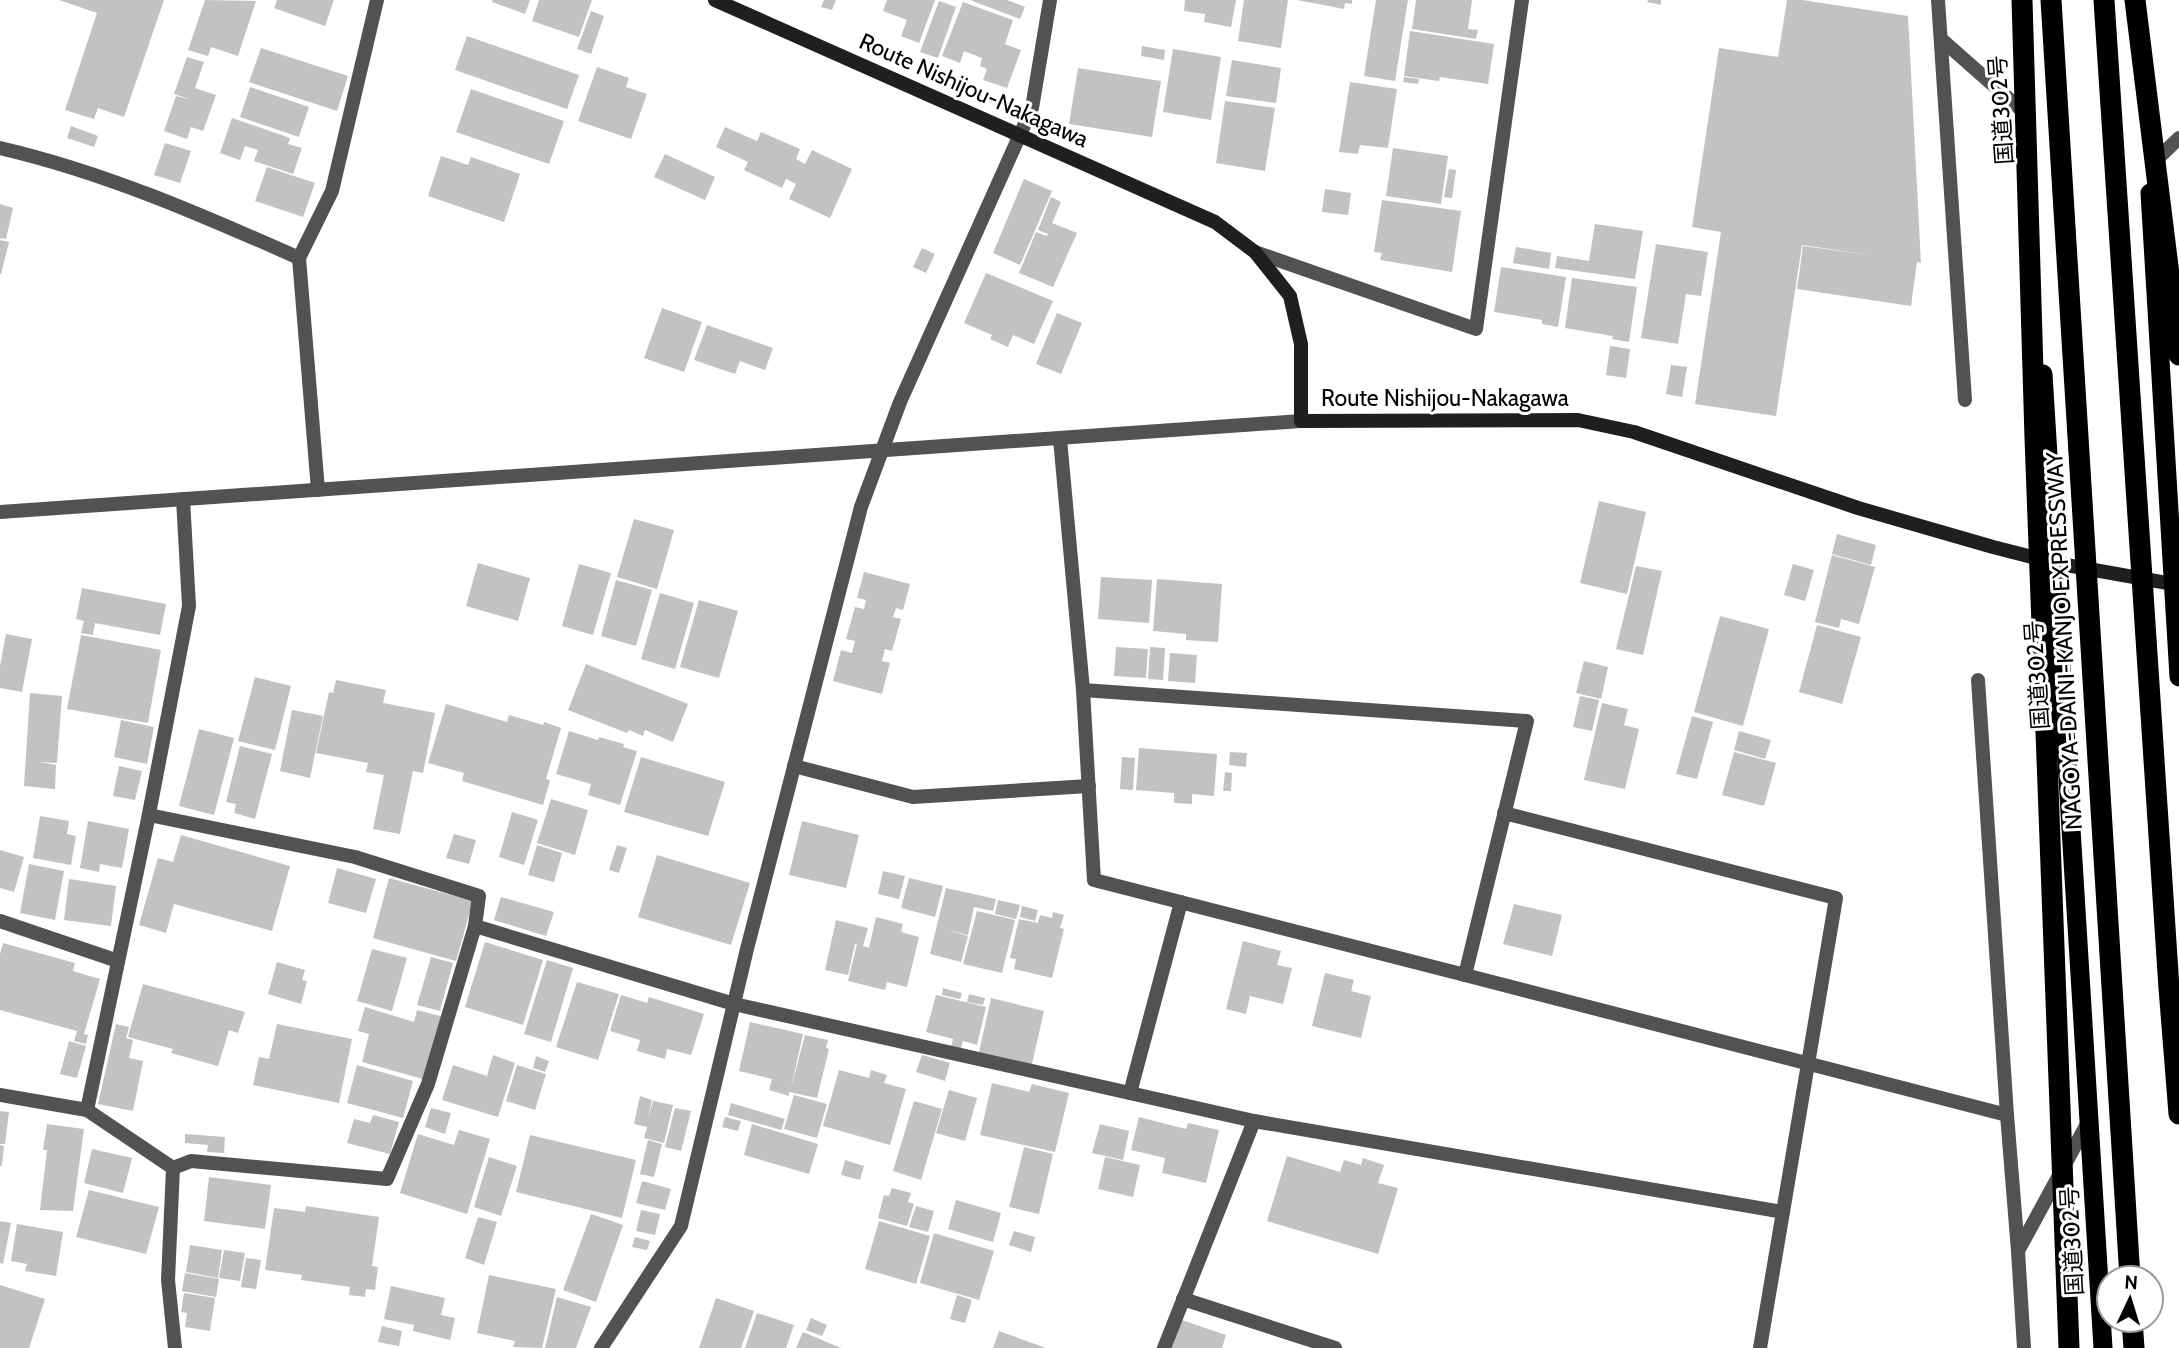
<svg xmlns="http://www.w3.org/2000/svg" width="2179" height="1348" viewBox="0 0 2179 1348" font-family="Cabin,'Noto Sans JP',sans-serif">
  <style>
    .building { fill: #c2c2c2 }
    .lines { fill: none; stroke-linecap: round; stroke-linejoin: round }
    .minor { stroke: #525252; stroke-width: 14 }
    .tertiary { stroke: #525252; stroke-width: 14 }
    .secondary { stroke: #1f1f1f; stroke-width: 14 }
    .trunk { stroke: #000; stroke-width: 19 }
    .motorway { stroke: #000; stroke-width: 21 }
    .labels { text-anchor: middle; stroke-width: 6; stroke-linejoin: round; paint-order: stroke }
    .street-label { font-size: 23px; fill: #000; stroke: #fff }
  </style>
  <rect width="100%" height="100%" fill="#fff"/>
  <!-- building -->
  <g class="building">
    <polygon points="59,0 164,0 124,117 98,108 94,119 65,110 97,13"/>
    <polygon points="205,0 256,1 238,56 211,47 208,56 188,50"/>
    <polygon points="277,0 334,0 325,26 274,8"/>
    <polygon points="493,0 530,0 525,14 492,2"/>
    <polygon points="539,0 592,0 579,37 532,21"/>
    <polygon points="824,0 836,0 832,10 821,7"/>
    <polygon points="887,0 935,0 919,43 901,36 907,20 883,11"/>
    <polygon points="970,0 1007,0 1025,7 1020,19"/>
    <polygon points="1185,0 1236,0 1231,27 1204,22 1205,14 1184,11"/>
    <polygon points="1244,0 1288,0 1281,48 1238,41"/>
    <polygon points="1297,0 1352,0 1352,4 1345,3 1344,9"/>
    <polygon points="1376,0 1408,0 1395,81 1364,76"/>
    <polygon points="1416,0 1472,0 1468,29 1478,30 1476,39 1412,29"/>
    <polygon points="1648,0 1661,0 1661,5 1647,2"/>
    <polygon points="1787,0 1802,0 1908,16 1921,263 1917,262 1911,306 1797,289 1803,246 1877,256 1802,245 1776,416 1695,404 1721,232 1692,227 1719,48 1778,57"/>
    <polygon points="939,1 956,7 938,58 920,52"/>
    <polygon points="963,2 1013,20 1005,44 1021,50 1007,88 983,80 987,69 980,66 982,58 964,51 960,63 942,56"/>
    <polygon points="591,11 604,16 591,54 577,49"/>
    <polygon points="1410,31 1494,44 1488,84 1440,77 1439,81 1404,76"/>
    <polygon points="467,36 579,75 567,109 455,70"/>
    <polygon points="1142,46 1165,50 1164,60 1141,56"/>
    <polygon points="261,48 348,76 337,111 249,82"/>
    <polygon points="1173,49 1221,57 1211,120 1163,112"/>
    <polygon points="187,57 204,62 195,88 216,95 203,131 191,127 187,139 164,131 176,96 192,100 174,94"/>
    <polygon points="1232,60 1281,68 1276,103 1226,96"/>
    <polygon points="597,67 629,78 626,87 647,94 631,139 578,121"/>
    <polygon points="1078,68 1161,81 1152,137 1069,124"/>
    <polygon points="1404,77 1419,79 1418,84 1403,82"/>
    <polygon points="1350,82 1397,89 1388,148 1360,145 1358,154 1339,152"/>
    <polygon points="250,87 309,107 299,137 240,117"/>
    <polygon points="471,89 564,121 549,164 456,132"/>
    <polygon points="1225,101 1275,108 1265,171 1216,163"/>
    <polygon points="232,118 290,138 288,144 302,148 293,174 254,161 258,150 245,146 240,160 220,153"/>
    <polygon points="71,126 98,136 94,147 67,138"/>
    <polygon points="725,127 757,141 761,132 800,149 796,159 805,164 812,150 852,169 830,218 789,199 796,184 786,179 782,188 744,170 748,162 716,147"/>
    <polygon points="165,143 191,151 180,183 154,175"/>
    <polygon points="1393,148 1448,156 1441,204 1386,196"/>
    <polygon points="665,154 715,177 705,200 654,177"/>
    <polygon points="441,156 468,165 471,157 520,174 504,222 428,196"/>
    <polygon points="267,167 315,183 303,217 255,201"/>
    <polygon points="1449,169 1456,170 1452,198 1444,197"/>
    <polygon points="1024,179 1052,191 1020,265 993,253"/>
    <polygon points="1325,189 1351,193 1348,215 1322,212"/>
    <polygon points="1051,197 1061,202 1052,223 1077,233 1053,287 1019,273 1036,232 1047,236 1048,234 1038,230"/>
    <polygon points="1382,200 1461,211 1452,272 1380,260 1382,253 1374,252"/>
    <polygon points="0,204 13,208 6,239 0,238"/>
    <polygon points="1595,224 1643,231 1635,279 1555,268 1557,256 1589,261"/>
    <polygon points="0,240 9,242 1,274 0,274"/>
    <polygon points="1656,244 1708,252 1701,296 1686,294 1678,344 1641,338"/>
    <polygon points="1516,247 1551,253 1549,269 1513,263"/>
    <polygon points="922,248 935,254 926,273 913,267"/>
    <polygon points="1501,267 1566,277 1558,327 1542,324 1542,320 1494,312"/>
    <polygon points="986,273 1053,301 1034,344 1013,335 1008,347 990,339 992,335 964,323"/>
    <polygon points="1572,278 1637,287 1629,342 1612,339 1613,336 1565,328"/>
    <polygon points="662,308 702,322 684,372 644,358"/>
    <polygon points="1057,313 1082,323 1061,374 1036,364"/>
    <polygon points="707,325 773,348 765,370 740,361 735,374 694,360"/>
    <polygon points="1610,346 1630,349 1626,378 1606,375"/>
    <polygon points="1671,365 1687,367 1682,397 1666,394"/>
    <polygon points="1599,501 1646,512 1627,594 1580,583"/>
    <polygon points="634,519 674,530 657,589 617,577"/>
    <polygon points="1837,534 1876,545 1871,565 1832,554"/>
    <polygon points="1832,555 1875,567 1859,624 1841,619 1839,628 1815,622"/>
    <polygon points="478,563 530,578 518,621 466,606"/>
    <polygon points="579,564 611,573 593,635 562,626"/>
    <polygon points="1793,564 1814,570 1805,601 1784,595"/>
    <polygon points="1636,566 1662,571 1643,655 1616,649"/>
    <polygon points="864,572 910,584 903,610 896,608 893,617 901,619 892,651 885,649 882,661 890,663 882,694 833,681 841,650 852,653 855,641 846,639 855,607 864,609 866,600 857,598"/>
    <polygon points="1101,577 1152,580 1149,623 1098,619"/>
    <polygon points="1157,579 1222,584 1218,642 1186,640 1186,634 1153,631"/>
    <polygon points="616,580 652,590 636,646 601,636"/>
    <polygon points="82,588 166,604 160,635 95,623 93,635 81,633 84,621 76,619"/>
    <polygon points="660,593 694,603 675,669 641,659"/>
    <polygon points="699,600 738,611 719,678 680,667"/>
    <polygon points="1720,616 1769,629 1743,726 1694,712"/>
    <polygon points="1817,625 1861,637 1842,704 1799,692"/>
    <polygon points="6,634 32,639 22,692 0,688 0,666"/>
    <polygon points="81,635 161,650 148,723 67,709"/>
    <polygon points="1116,647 1148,649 1146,678 1114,676"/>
    <polygon points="1150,647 1165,648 1163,680 1148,679"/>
    <polygon points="1170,653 1197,655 1195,683 1168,681"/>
    <polygon points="1584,661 1608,667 1601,699 1576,693"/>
    <polygon points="586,664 688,704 673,742 645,730 643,736 629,730 627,733 568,710"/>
    <polygon points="255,677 291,686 275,750 238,741"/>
    <polygon points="336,680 386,690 383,703 435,713 423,773 413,771 400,834 373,829 384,775 366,772 368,763 316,753 329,692 333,693"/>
    <polygon points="30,693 62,696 57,763 39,762 56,765 55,789 24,786"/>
    <polygon points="1580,696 1599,700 1592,731 1573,727"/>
    <polygon points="1602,703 1628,709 1624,725 1639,729 1625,789 1584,780"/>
    <polygon points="446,704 507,722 509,715 543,725 544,722 561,728 546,779 550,780 543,805 462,781 464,773 428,763"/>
    <polygon points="292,710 323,716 310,778 280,771"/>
    <polygon points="1692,716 1713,722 1697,779 1676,774"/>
    <polygon points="121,720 154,727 147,764 114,757"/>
    <polygon points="199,729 234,738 214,815 179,806"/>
    <polygon points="569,731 598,740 599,737 624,744 623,747 637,751 620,805 588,795 591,784 556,774"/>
    <polygon points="1739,731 1771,740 1765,759 1734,750"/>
    <polygon points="240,746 272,754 255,819 234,813 236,804 226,802"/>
    <polygon points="1139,748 1217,754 1214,796 1192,794 1192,804 1174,803 1174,793 1136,790"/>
    <polygon points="1230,752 1247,753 1246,767 1229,765"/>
    <polygon points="1734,752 1776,763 1764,806 1722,795"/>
    <polygon points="641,757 725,782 708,836 624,812"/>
    <polygon points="1122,757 1135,758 1133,790 1120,789"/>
    <polygon points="119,766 142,771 135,800 113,796"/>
    <polygon points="1225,772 1232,773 1231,791 1223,791"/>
    <polygon points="551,799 588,810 575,855 537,843"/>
    <polygon points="512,812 538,820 524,865 499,857"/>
    <polygon points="40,816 69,821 67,834 76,836 71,865 33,858"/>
    <polygon points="88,821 129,829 122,868 100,864 99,872 80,868"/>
    <polygon points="802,821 859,835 846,888 789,875"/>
    <polygon points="454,834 476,840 469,864 446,858"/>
    <polygon points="181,835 290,866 272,931 174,904 166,933 139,925 158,858 173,862"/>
    <polygon points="537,845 562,853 554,882 528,875"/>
    <polygon points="617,845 627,848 619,873 609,870"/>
    <polygon points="0,850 24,857 14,892 0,888"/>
    <polygon points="657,855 750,883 731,945 638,917"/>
    <polygon points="29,864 64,871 55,920 20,913"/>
    <polygon points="337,868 376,879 366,913 328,903"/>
    <polygon points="883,871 905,876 899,899 878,894"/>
    <polygon points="389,878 473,901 456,961 373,938"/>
    <polygon points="909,878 943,886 935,917 901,908"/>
    <polygon points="69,879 116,886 111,926 64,920"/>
    <polygon points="946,888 996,899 993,911 974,907 968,935 947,930 968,936 961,962 930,954"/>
    <polygon points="501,897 554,912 546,936 494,920"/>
    <polygon points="998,900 1020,905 1016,919 995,914"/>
    <polygon points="1514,904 1562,915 1552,956 1503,944"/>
    <polygon points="1022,906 1038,910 1035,921 1020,917"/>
    <polygon points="977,911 1015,920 1002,973 963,964"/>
    <polygon points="1053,912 1064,915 1060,928 1064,929 1052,978 1014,969 1016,959 1010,958 1019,919 1038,923 1040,915 1052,918"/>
    <polygon points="876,917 903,924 901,932 919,937 907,987 887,982 885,990 848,981 857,944 855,944 848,975 825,970 836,920 868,928 863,946 869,948"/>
    <polygon points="1243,941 1281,951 1277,965 1292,968 1283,1004 1250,996 1246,1014 1226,1009"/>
    <polygon points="485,942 543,960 523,1025 465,1007"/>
    <polygon points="3,943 75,963 73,971 100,979 84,1034 88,1035 86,1044 74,1041 77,1031 0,1010 0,954"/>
    <polygon points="372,949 407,958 392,1011 357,1001"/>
    <polygon points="431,957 453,963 440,1011 417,1005"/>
    <polygon points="547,960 573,968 551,1042 524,1034"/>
    <polygon points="277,962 305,970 302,980 307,981 301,1004 268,994"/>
    <polygon points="1325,973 1354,980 1351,991 1371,996 1361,1038 1312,1026"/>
    <polygon points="577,982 619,994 598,1060 556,1047"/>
    <polygon points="143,984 245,1012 238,1033 229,1030 218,1066 171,1053 173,1049 128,1037"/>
    <polygon points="943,988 962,993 960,999 942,995"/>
    <polygon points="969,994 985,998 983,1005 967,1002"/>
    <polygon points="621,995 647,1003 649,997 704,1014 691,1055 667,1049 665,1059 637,1051 640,1040 610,1031"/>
    <polygon points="936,995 986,1007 977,1045 963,1041 961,1049 951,1047 953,1039 926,1032"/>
    <polygon points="991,998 1044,1011 1032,1064 979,1052"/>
    <polygon points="365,1007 414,1022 417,1010 444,1017 426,1080 362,1062 369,1034 358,1031"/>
    <polygon points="750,1022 803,1034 791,1088 805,1035 828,1040 826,1048 829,1049 817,1098 789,1092 789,1096 769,1090 772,1079 739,1071"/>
    <polygon points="116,1024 129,1027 126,1038 133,1040 129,1058 143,1061 133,1111 98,1104"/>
    <polygon points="277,1024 352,1039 339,1103 253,1085 259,1057 269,1059"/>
    <polygon points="69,1041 86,1046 77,1078 60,1074"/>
    <polygon points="493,1055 515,1063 498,1117 442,1100 453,1065 487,1076"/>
    <polygon points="922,1055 950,1063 945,1081 916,1072"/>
    <polygon points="536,1056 549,1061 545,1072 533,1068"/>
    <polygon points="357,1065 413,1081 403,1118 347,1103"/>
    <polygon points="517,1065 546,1074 535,1110 506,1101"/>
    <polygon points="839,1070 869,1078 871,1070 887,1075 884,1083 906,1089 890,1145 823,1126"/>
    <polygon points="992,1083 1029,1092 1032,1084 1069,1093 1055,1152 980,1135"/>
    <polygon points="949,1090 977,1098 965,1141 936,1133"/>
    <polygon points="794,1095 827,1104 817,1138 784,1129"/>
    <polygon points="640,1096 652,1100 648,1118 653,1101 673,1105 664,1143 644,1138 647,1127 634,1124"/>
    <polygon points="914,1101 942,1109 921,1180 893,1171"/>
    <polygon points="731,1103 785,1119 781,1130 728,1115"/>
    <polygon points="431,1108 451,1113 445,1134 425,1127"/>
    <polygon points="675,1108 691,1111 681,1151 665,1147"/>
    <polygon points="0,1111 9,1112 5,1144 0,1144"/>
    <polygon points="373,1115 399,1122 390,1154 347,1143 354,1119 370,1123"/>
    <polygon points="725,1117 741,1121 738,1131 722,1127"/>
    <polygon points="1139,1117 1186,1129 1188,1123 1219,1130 1206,1183 1162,1173 1165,1158 1131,1150"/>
    <polygon points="47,1124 84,1129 73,1211 40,1210 47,1150 43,1150"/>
    <polygon points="752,1124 818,1144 809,1174 744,1155"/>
    <polygon points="1100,1124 1129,1131 1123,1160 1092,1153"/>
    <polygon points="459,1130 490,1139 467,1214 400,1193 418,1134 454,1145"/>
    <polygon points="185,1134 225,1137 224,1153 207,1152 208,1145 185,1143"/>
    <polygon points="530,1135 636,1160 622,1218 516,1192"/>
    <polygon points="648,1140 662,1144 654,1177 640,1174"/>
    <polygon points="0,1145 4,1146 2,1166 0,1166"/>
    <polygon points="1024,1147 1053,1154 1039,1214 1009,1207"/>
    <polygon points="92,1149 132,1158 123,1193 84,1183"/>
    <polygon points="1287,1156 1340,1172 1344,1160 1361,1165 1363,1158 1384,1165 1378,1183 1398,1188 1378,1254 1267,1221"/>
    <polygon points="489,1157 517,1166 501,1216 474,1207"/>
    <polygon points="1105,1157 1140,1165 1133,1197 1098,1189"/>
    <polygon points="845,1160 864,1166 860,1180 841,1175"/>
    <polygon points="209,1177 271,1185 265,1229 204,1221"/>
    <polygon points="642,1181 671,1189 665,1210 636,1203"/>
    <polygon points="892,1188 911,1193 908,1202 914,1204 907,1226 878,1218 884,1195 889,1196"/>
    <polygon points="89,1190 159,1207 146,1254 76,1237"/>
    <polygon points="956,1200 1001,1213 993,1242 948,1229"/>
    <polygon points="306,1206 379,1217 372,1266 378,1267 375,1290 366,1289 365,1297 349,1295 350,1287 301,1280 302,1275 265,1270 274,1208 305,1212"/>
    <polygon points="916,1206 934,1211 928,1232 909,1227"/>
    <polygon points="641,1210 660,1214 655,1235 636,1231"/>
    <polygon points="591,1214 623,1225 596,1302 563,1290"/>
    <polygon points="478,1217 497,1222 484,1265 465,1258"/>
    <polygon points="0,1221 11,1223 3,1264 0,1263"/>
    <polygon points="879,1221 930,1236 916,1284 865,1269"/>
    <polygon points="17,1224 63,1232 56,1276 25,1271 27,1264 11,1261"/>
    <polygon points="1014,1231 1035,1237 1031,1252 1009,1245"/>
    <polygon points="934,1233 994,1251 979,1300 920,1283"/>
    <polygon points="635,1237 650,1241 647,1250 632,1247"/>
    <polygon points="190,1245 222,1250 218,1278 186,1272"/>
    <polygon points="224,1250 245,1253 240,1281 219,1278"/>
    <polygon points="246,1258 261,1260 256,1289 241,1287"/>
    <polygon points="185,1273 219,1279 216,1297 182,1291"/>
    <polygon points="489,1275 556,1289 542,1348 513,1347 515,1341 477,1333"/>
    <polygon points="0,1285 45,1299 29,1348 0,1348"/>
    <polygon points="391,1286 445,1298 441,1315 455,1318 450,1340 413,1331 414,1325 384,1319"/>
    <polygon points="184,1293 215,1298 210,1331 185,1327 187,1313 181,1312"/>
    <polygon points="957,1295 972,1300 965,1323 950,1319"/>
    <polygon points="557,1297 591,1307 576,1348 545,1348"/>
    <polygon points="716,1298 754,1311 741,1348 699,1348"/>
    <polygon points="757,1313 794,1325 786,1348 745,1348"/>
    <polygon points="811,1318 827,1325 822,1336 806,1330"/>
    <polygon points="1179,1319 1226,1335 1222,1348 1170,1348"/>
    <polygon points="382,1326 402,1331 399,1346 378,1342"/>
    <polygon points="999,1331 1046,1348 993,1348"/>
    <polygon points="803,1332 841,1348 796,1348"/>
  </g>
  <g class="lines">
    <!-- minor -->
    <g class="minor">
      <polyline points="1938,0 1965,400"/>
      <polyline points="1941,39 2026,114"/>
      <path d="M0,148C104,172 202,215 299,258"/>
      <polyline points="2152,164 2179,138"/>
      <polyline points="1255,252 1476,329 1522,0"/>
      <polyline points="1060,439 1083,690 1094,880 1465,975"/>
      <polyline points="318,490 299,258 332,191 377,0"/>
      <polyline points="1978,680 2007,1115 2018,1251"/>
      <polyline points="1083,690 1527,721 1465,975 2007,1115"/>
      <polyline points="794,766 913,797 1089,786"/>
      <polyline points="1504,813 1836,898 1760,1348"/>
      <polyline points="149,815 355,857 479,896 475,926 428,1084 387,1179 191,1161 173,1168"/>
      <polyline points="0,921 118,961"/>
      <polyline points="475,926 734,1004 1254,1121 1783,1212"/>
      <polyline points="1130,1093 1181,902"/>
      <polyline points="0,1095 87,1110 173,1168 168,1280 175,1348"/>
      <polyline points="87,1110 148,819 189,606 183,499"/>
      <polyline points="1183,1299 1335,1348"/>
      <polyline points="601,1348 681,1226 747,949 861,507 900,402 1032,108 1050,0"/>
      <polyline points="1164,1348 1254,1121"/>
      <polyline points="2024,1348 2018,1251 2088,1122"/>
    </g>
    <!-- tertiary -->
    <polyline class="tertiary" points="0,512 1301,421"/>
    <!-- secondary -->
    <polyline class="secondary" points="715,0 1215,222 1255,252 1290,296 1301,344 1301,421 1578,420 1634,432 1858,508 1993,547 2055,563 2179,585"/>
    <!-- trunk -->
    <g class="trunk">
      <polyline points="2150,193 2179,677"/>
      <polyline points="2043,374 2103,1348"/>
    </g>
    <!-- motorway -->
    <g class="motorway">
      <polyline points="2022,0 2035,438 2069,1348"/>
      <polyline points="2051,0 2130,1278"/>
      <polyline points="2104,0 2169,988 2179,1114"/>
      <polyline points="2135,0 2179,355"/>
      <polyline points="2132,1320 2134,1348"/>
    </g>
  </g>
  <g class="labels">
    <!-- street labels -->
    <g class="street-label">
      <text transform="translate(974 90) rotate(24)" y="8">Route Nishijou-Nakagawa</text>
      <text transform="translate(2001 110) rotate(-94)" y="8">国道302号</text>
      <text x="1445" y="406">Route Nishijou-Nakagawa</text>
      <text transform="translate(2064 641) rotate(-93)" y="8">NAGOYA-DAINI-KANJO EXPRESSWAY</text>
      <text transform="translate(2037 675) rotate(-94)" y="8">国道302号</text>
      <text transform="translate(2072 1241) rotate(-93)" y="8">国道302号</text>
    </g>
  </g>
  <!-- north arrow -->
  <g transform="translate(2130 1299) rotate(4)"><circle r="33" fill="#ffffff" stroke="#999999" stroke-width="2"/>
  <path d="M0-5L12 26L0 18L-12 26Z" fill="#000000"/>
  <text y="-10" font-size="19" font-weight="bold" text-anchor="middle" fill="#000000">N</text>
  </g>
</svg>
